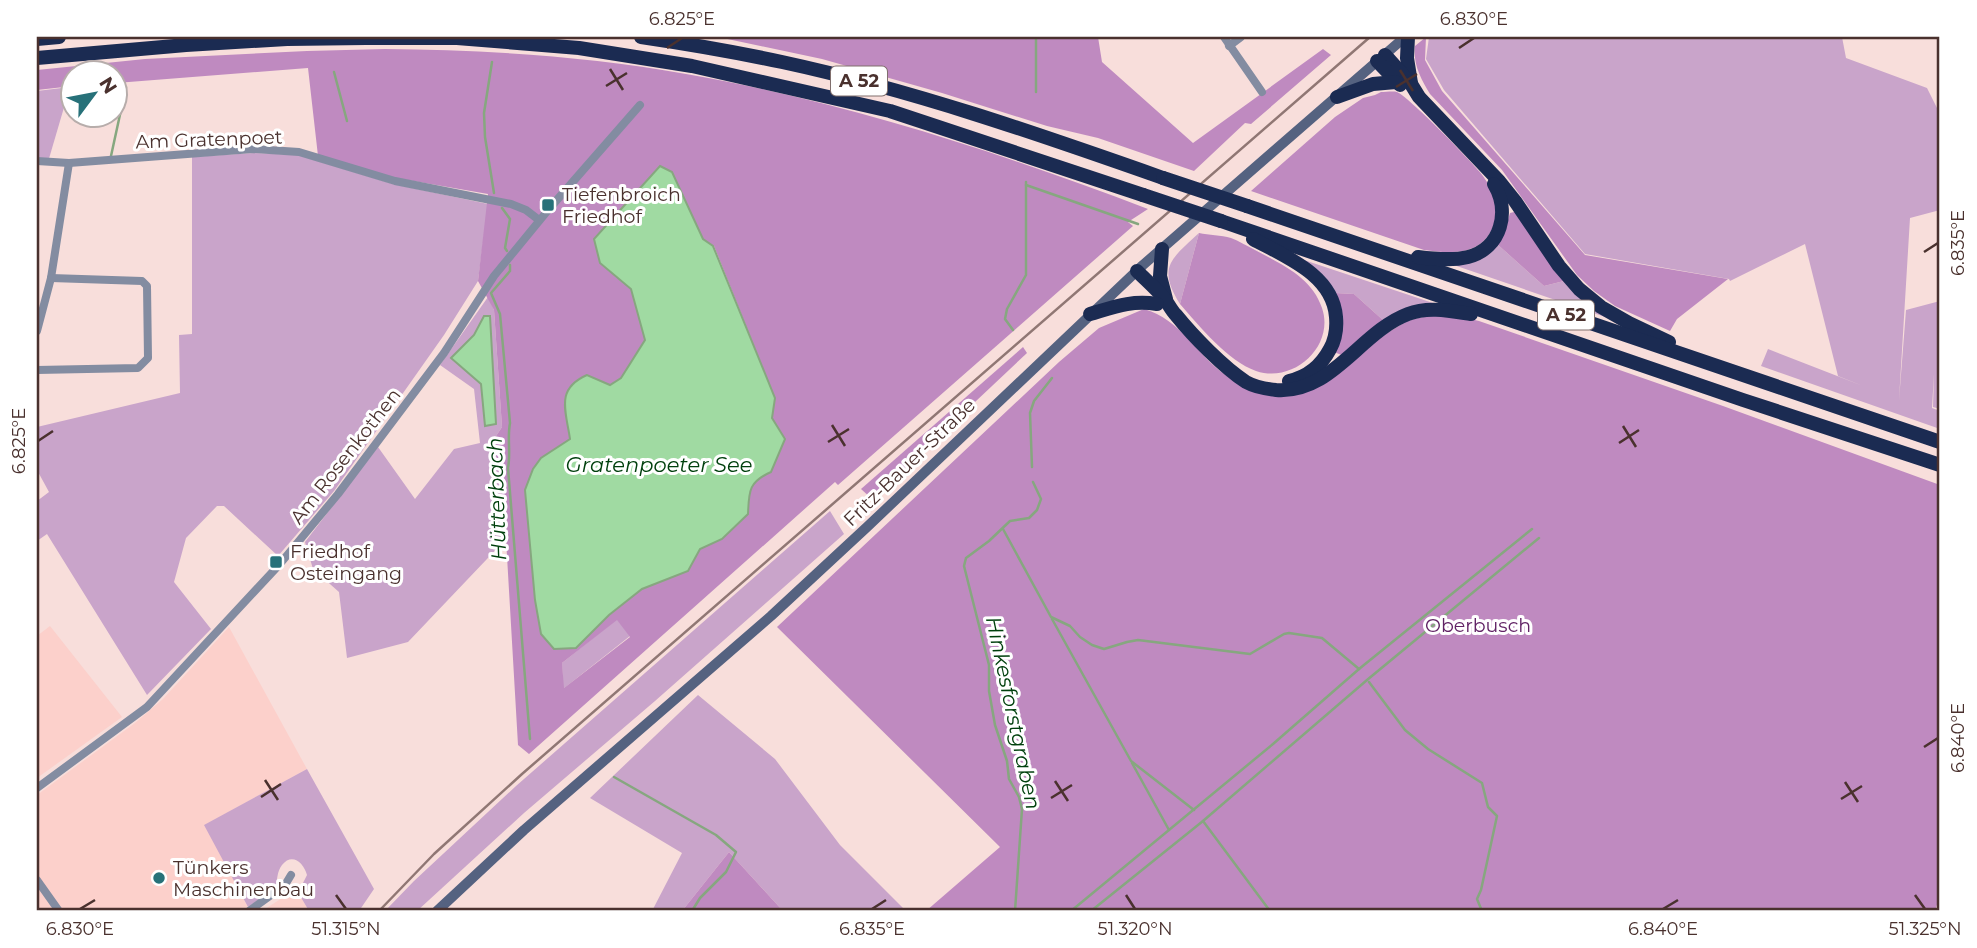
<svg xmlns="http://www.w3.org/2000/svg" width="1977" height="948" viewBox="0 0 1977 948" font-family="Montserrat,sans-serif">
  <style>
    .built { fill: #fcd0cb }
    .green { fill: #c9a4ca }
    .forest { fill: #bf8ac0; fill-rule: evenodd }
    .water { fill: #a0daa2; stroke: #86a77f; stroke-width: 2 }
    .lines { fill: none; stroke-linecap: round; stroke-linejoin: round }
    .stream { stroke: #86a77f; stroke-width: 2.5 }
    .street { stroke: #838ca1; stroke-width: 8 }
    .secondary { stroke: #556280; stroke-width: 10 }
    .highway { stroke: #1b2b52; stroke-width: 14 }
    .rail { stroke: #907774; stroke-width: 2.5 }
    .highway-bridge { stroke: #1b2b52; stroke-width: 14 }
    .ticks { fill: none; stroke: #4a312e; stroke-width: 2.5 }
    .poi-dot { fill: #277179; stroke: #fff; stroke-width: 2.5 }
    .labels { text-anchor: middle; stroke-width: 6; stroke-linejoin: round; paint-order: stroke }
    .shield { fill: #fff; stroke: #806f6d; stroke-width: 2 }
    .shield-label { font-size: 18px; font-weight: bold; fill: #4a312e }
    .street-label { font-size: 19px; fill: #4a312e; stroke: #fff }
    .poi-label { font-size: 19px; fill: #4a312e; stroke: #fff; text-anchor: start }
    .park-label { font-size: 19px; fill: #612265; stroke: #fff }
    .water-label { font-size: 21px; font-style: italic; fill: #00400d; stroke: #fff }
    .neatline { fill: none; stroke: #4a312e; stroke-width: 2.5 }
    .ticks-label { font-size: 18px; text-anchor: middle; fill: #4a312e }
  </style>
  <rect width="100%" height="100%" fill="#f8dedb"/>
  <!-- built -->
  <g class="built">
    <polygon points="50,626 122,717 37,778 37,636"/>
    <polygon points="229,627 307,769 205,825 250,911 37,911 37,795 135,723 163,699"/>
    <polygon points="296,889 309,911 262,911"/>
  </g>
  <!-- green -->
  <g class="green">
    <polygon points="1429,37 1842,37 1846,58 1927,88 1940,114 1940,210 1910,218 1899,400 1906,310 1940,301 1940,409 1933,407 1934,374 1932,408 1940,411 1940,429 1761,366 1768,349 1863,386 1838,376 1805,244 1730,281 1729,279 1585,254 1444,90 1426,59"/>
    <polygon points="70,87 48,162 37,161 37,91"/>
    <polygon points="254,153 298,155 393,184 488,204 478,281 444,335 334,491 278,556 224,506 217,506 186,538 174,582 211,629 147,695 47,534 37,541 37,501 49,492 37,470 37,427 180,393 179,335 192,334 192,157"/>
    <path d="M1199,233L1180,304C1157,267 1171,259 1199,233Z"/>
    <polygon points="1497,244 1544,286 1564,281 1611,319 1445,262"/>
    <polygon points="1298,258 1439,305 1384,321 1354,294 1335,293"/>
    <polygon points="488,297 494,310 502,427 494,439 506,539 408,642 347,658 339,592 313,569 305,542 378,447 415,499 454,449 480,443 474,389 440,365"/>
    <polygon points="830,511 844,534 655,701 524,813 417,911 385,911 414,881 516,786"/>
    <polygon points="617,619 630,636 563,689 562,663"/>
    <polygon points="698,695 775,759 840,845 906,911 783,911 729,852 682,911 652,911 682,853 590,798"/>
    <path d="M307,769L374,889L359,911H309L296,889L303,883L307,875C304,863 292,852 282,865C277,871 277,881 276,888L248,907L204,825Z"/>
  </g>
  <!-- forest -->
  <g class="forest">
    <polygon points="718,37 1098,37 1102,62 1193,143 1323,49 1331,55 1251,124 1245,123 1194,171 1098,138 1047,126 942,93 822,59"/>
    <path d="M1426,37L1425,60L1442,91L1585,255L1728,279L1677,319L1670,331L1615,306L1594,291L1577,275L1502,170L1430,94C1421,79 1413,65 1415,46Z"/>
    <path d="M385,49C485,50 587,56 686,74C845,102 998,152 1148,209L1128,222L1133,226L838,485L835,482L529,754L518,745L506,539L494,439L502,427L494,310L478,281L488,194L396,178L318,156L308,68L116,83V74H74L73,86L37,90V70L145,59L307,51ZM672,173L703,239L714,246L775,398L759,477L749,490L748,514L722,539L700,549L688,571L642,589L609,615L541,634L535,600L525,490L541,458L571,439L587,375L610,385L621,378L646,340L631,289L600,263ZM617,620L630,637L564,688L562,663Z"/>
    <path d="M1381,92C1386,92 1393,91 1397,92C1409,97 1468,158 1479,171C1485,178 1490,186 1493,194C1497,203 1497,212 1495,221C1485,256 1453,254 1424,250L1251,191L1335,117L1363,98L1375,95Z"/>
    <polygon points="1518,211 1564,281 1544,286 1497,244 1506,226 1510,213"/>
    <path d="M1199,233C1209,235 1221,235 1231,238C1239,241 1247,246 1255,250C1281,264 1312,277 1322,308C1335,346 1294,384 1256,371C1228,361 1199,326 1180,304Z"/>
    <path d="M1335,293L1354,294L1384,321L1344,356L1334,352C1344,326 1345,318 1335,293Z"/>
    <path d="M1144,309C1181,319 1197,356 1227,376C1244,388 1263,391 1283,396L1407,321C1431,313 1455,315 1479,321L1723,406L1940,485V765L1938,766L1940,775V895L1935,911H926L1000,847L777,627L1059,362L1099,328Z"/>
    <polygon points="1023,347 1027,353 872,499 861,489"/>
    <polygon points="729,852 783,911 682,911"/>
  </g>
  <!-- water -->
  <g class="water">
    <path d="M660,166L672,172L703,239L713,246L775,398L772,418L785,439L771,472C748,482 749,492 748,514L722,539L700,549L688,571L642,589L609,615L576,648L554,649L541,634L535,600L525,490L533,469L541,458L570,439C566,411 555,389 587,375L610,385L621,378L645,340L631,289L600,263L594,239Z"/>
    <polygon points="484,316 490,316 496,424 485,426 481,384 451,358 474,335"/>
  </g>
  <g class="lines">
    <!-- stream -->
    <g class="stream">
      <polyline points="492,62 484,113 485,137 494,193"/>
      <polyline points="334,72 347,121"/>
      <polyline points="1036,92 1036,37"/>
      <polyline points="111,156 126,87"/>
      <polyline points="1026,185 1138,224"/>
      <polyline points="502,208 510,219 505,248 507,251"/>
      <path d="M510,265V271L491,293L500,314L510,423C507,439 511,452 508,468L530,739"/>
      <polyline points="1013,330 1005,319 1007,309 1026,275 1026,182"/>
      <polyline points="1032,467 1030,413 1034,401 1052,378"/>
      <polyline points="1003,529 1051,617 1070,626 1080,637 1092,645 1104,649 1127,642 1138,640 1250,654 1284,634 1289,633 1322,638 1359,669"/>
      <polyline points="1052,619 1131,761 1194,810"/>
      <polyline points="1369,682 1405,730 1428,749 1482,783 1488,807 1497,816 1481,890 1477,899 1482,911"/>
      <polyline points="1132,763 1169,830"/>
      <polyline points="614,777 716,835 736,852 726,872 700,898 692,911"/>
      <polyline points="1203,821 1270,911"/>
      <polyline points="1015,911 1022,809 1019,797 1009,779 1007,761 995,725 989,691 989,665 964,566 966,558 989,541 1010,521 1029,518 1037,510 1041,499 1033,482"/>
      <polyline points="1071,911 1273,744 1359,669 1532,529"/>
      <polyline points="1091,911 1203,821 1367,680 1539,538"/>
    </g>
    <!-- street -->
    <g class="street">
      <polyline points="1224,37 1262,92"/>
      <polyline points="1229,46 1241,37"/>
      <polyline points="37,161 69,163 253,149 299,152 395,181 511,204 526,210 539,220"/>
      <polyline points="37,331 51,278 69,163"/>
      <polyline points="37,370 138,368 148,358 147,286 142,281 51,278"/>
      <polyline points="37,788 147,707 279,565 338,494 444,353 494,276 549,209 640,105"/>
      <polyline points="37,880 59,911"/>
      <polyline points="249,911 285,885 291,875"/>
    </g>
    <!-- secondary -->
    <polyline class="secondary" points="437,911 524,830 771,616 867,527 1143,265 1405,37"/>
    <!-- highway -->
    <g class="highway">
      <path d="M641,37C689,44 735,52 782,62C912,90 1038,134 1163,178"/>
      <polyline points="1408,37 1407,58 1411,83"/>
      <polyline points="37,39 59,37"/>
      <polyline points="1385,55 1411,84 1419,97 1499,181 1515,201 1559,266 1579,289 1601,307 1629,323 1669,342"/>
      <polyline points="37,58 186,45 287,39 366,38 457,38 579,48 692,66 890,111 1143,195"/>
      <polyline points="1377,61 1400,85"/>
      <polyline points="1337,97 1373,84 1396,82"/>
      <polyline points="1247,206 1940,442"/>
      <polyline points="1221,221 1743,400 1940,465"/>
      <path d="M1253,239C1286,257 1333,275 1336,317C1337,328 1335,340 1330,349C1321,366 1308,377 1289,381"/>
      <polyline points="1162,249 1160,276 1166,299"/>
      <path d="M1418,257C1434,259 1452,261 1468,257C1502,248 1510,211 1494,184"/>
      <path d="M1137,271C1146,280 1155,288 1164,298C1168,303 1171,310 1176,315C1193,336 1223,367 1246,382C1255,387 1266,389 1276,390C1332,394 1360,332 1408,314C1428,306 1451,311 1471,314"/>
      <path d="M1090,314C1114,307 1131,300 1157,304"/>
    </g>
    <!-- rail -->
    <polyline class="rail" points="379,911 434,854 522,774 1370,37"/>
    <!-- highway-bridge -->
    <g class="highway-bridge">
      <polyline points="1163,178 1247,206"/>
      <polyline points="1143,195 1221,221"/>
    </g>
  </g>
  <!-- ticks -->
  <path class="ticks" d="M667,48L682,38M1459,48L1474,38M610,69L623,90M1400,70L1413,91M606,86L627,73M1396,87L1417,74M1924,252L1938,243M832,425L845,446M1623,426L1636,447M38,441L53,431M828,442L849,429M1619,443L1639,430M1924,747L1938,738M265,780L278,800M1055,781L1068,801M1845,782L1858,802M261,797L281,784M1051,798L1072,785M1841,799L1862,786M336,895L346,909M1126,895L1135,909M1915,895L1925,909M80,909L95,900M872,909L886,900M1663,909L1678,900"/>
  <!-- markers -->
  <g class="poi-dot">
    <rect x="541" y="198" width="14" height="14" rx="3.5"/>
    <rect x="269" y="555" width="14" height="14" rx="3.5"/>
    <circle cx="159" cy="878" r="7"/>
  </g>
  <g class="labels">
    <!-- shield labels -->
    <g class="shield">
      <rect x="831" y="66.5" width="56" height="29" rx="5"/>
      <rect x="1538" y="300.5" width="56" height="29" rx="5"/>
    </g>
    <g class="shield-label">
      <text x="859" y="87">A 52</text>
      <text x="1566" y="321">A 52</text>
    </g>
    <!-- street labels -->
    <g class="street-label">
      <text transform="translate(209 139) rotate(-2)" y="7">Am Gratenpoet</text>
      <text transform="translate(345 456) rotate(-52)" y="7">Am Rosenkothen</text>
      <text transform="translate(909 462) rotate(-44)" y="7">Fritz-Bauer-Straße</text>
    </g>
    <!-- poi labels -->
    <g class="poi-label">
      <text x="562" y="201">Tiefenbroich<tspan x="562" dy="22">Friedhof</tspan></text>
      <text x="290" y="558">Friedhof<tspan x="290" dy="22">Osteingang</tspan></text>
      <text x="173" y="874">Tünkers<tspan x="173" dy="22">Maschinenbau</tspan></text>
    </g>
    <!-- park labels -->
    <g class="park-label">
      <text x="1478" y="632">Oberbusch</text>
    </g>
    <!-- water labels -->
    <g class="water-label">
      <text x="659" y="472">Gratenpoeter See</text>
      <text transform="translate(497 499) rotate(-92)" y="7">Hütterbach</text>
      <text transform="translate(1013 713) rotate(78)" y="7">Hinkesforstgraben</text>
    </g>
  </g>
  <!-- border -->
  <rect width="1977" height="948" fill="none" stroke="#ffffff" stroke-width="77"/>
  <!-- north arrow -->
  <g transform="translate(94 94) rotate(58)"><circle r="33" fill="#ffffff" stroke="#b7adab" stroke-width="2"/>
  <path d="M0-5L12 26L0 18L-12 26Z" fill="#277179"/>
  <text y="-10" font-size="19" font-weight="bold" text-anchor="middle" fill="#4a312e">N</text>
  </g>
  <rect x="38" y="38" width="1900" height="871" class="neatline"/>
  <g class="ticks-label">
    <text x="682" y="25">6.825°E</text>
    <text x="1474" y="25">6.830°E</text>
    <text transform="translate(1958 243) rotate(-90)" y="6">6.835°E</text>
    <text transform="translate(19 441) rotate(-90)" y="6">6.825°E</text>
    <text transform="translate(1958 738) rotate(-90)" y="6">6.840°E</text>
    <text x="80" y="935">6.830°E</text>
    <text x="346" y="935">51.315°N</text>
    <text x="872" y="935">6.835°E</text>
    <text x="1135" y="935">51.320°N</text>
    <text x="1663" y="935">6.840°E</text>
    <text x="1925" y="935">51.325°N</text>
  </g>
</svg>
